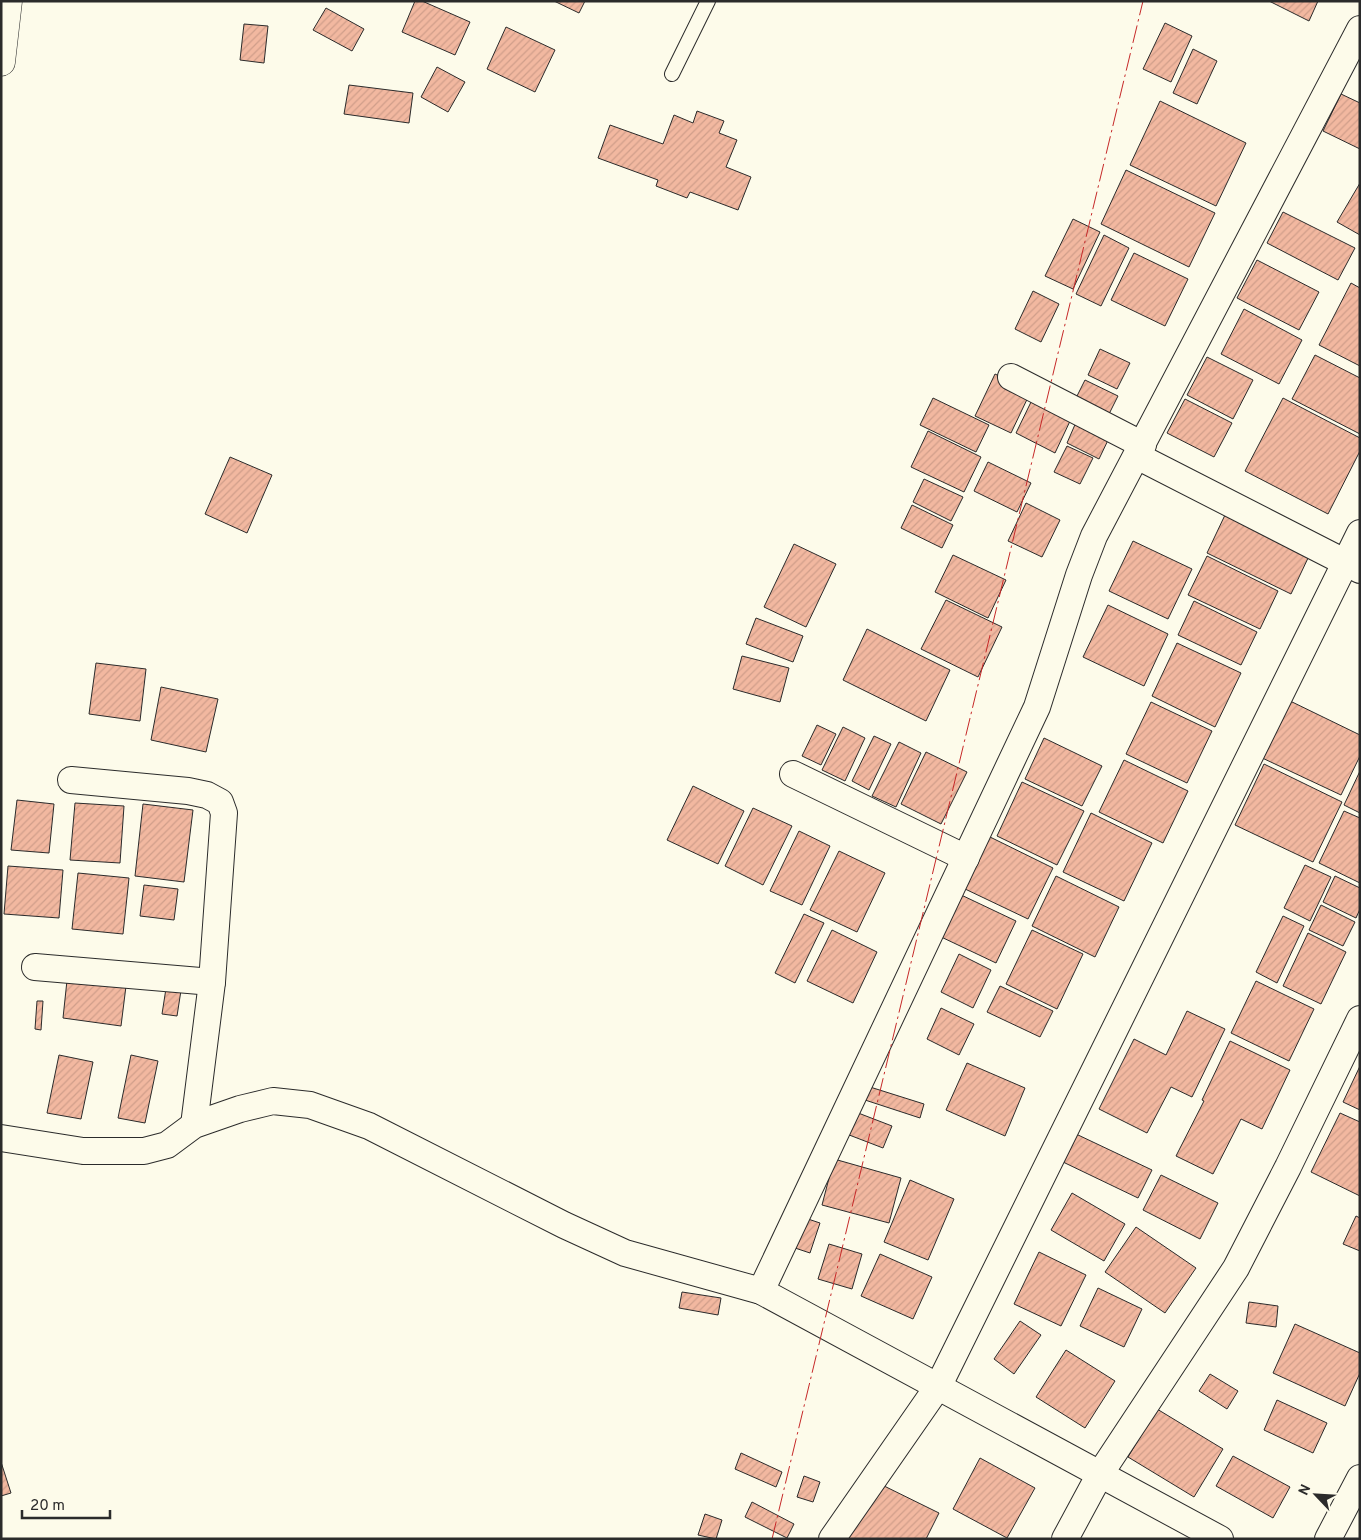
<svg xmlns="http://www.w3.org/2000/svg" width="1361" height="1540" viewBox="0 0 1361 1540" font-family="Overpass,sans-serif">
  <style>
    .building { fill: url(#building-hatch); stroke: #2b2b2b }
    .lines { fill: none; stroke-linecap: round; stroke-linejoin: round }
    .lane-casing { stroke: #2b2b2b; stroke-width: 16 }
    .street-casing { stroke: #2b2b2b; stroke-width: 28 }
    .highway-casing { stroke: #2b2b2b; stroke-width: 29 }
    .lane { stroke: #fdfbea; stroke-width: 14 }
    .street { stroke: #fdfbea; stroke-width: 26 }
    .highway { stroke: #fdfbea; stroke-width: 28 }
    .power { stroke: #c62828; stroke-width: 1; stroke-dasharray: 18 4 2.5 4; stroke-linecap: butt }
  </style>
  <defs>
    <pattern id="building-hatch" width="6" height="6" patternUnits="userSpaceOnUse" patternTransform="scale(1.25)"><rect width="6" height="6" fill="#f2b8a0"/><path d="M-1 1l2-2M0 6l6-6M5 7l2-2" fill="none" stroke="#d09e8a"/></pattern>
  </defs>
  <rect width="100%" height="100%" fill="#fdfbea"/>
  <!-- building -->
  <g class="building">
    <polygon points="415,1 422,1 470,22 455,55 402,32"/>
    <polygon points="554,1 585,1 579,13"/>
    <polygon points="1269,1 1318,1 1309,21"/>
    <polygon points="326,8 364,29 352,51 313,30"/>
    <polygon points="1165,23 1192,36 1171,82 1143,69"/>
    <polygon points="244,24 268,26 264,63 240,60"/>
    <polygon points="506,27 555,50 535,92 487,69"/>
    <polygon points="1193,49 1217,61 1197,104 1173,93"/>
    <polygon points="437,67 465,82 448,112 421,97"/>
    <polygon points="349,85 413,93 409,123 344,114"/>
    <polygon points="1341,94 1360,103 1360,149 1323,131"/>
    <polygon points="1160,101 1246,143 1216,206 1130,165"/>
    <polygon points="697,111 724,121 719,133 737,140 726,167 751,177 738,210 690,192 687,198 656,186 658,180 598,158 610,125 663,144 674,115 693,123"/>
    <polygon points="1126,170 1215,213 1189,267 1101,224"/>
    <polygon points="1360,183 1360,235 1337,222"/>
    <polygon points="1283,212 1355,248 1338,280 1267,243"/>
    <polygon points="1073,219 1100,232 1073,289 1045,276"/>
    <polygon points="1104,235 1129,248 1101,306 1076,294"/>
    <polygon points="1134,253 1188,279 1165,326 1111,300"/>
    <polygon points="1257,260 1319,292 1299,330 1237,298"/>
    <polygon points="1351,283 1360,288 1360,366 1319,345"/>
    <polygon points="1033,291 1059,304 1041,342 1015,329"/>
    <polygon points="1244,309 1302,340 1279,384 1221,354"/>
    <polygon points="1100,349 1130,363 1117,389 1088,375"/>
    <polygon points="1315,355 1360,378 1360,434 1292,399"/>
    <polygon points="1207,357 1253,380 1233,419 1187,395"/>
    <polygon points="995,374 1031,391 1011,433 975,416"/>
    <polygon points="1085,380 1118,396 1106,420 1073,404"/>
    <polygon points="933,398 989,425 976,452 920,425"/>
    <polygon points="1283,398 1360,438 1360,451 1328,514 1245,471"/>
    <polygon points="1185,399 1232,423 1214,457 1167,433"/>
    <polygon points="1032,400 1071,419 1055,453 1016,433"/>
    <polygon points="1077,420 1110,436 1099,459 1067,443"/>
    <polygon points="928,431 981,457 964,492 911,467"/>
    <polygon points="1067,446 1093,458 1080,484 1054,472"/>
    <polygon points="230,457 272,475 247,533 205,514"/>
    <polygon points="988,462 1031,483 1017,512 974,491"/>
    <polygon points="924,479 963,497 951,521 913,502"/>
    <polygon points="1026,503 1060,520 1042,557 1008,541"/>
    <polygon points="912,505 953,525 942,548 901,528"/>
    <polygon points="1225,515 1309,556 1291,594 1207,553"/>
    <polygon points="1133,541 1192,569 1168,619 1109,591"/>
    <polygon points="794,544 836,564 806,627 764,607"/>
    <polygon points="953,555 1006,580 988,618 935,592"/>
    <polygon points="1207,556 1278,591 1260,629 1188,595"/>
    <polygon points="946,600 1002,627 978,677 921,649"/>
    <polygon points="1194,601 1257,632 1241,665 1178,635"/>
    <polygon points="1108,605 1168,634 1144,686 1083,657"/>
    <polygon points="756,618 803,636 793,662 746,644"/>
    <polygon points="867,629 950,670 926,721 843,680"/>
    <polygon points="1177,643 1241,673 1215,727 1152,696"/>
    <polygon points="742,656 789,668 780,702 733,689"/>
    <polygon points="96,663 146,669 140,721 89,714"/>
    <polygon points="161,687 218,699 206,752 151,740"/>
    <polygon points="1286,699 1360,735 1360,756 1341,795 1258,756"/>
    <polygon points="1151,702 1212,731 1187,783 1126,754"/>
    <polygon points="817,725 836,734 821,765 802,756"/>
    <polygon points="843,727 865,738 845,781 822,770"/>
    <polygon points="874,736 891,744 869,790 852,781"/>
    <polygon points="1044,738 1102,766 1082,806 1025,779"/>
    <polygon points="899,742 921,753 896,807 872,796"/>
    <polygon points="926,752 967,772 941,824 901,804"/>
    <polygon points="1124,760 1188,791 1163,843 1099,812"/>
    <polygon points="1264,764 1342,802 1313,862 1235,825"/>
    <polygon points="1360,771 1360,813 1344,805"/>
    <polygon points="1022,782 1084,811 1057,865 997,836"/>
    <polygon points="693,786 744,811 718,864 667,840"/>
    <polygon points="17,800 54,804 49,853 11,850"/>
    <polygon points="75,803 124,806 120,863 70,860"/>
    <polygon points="143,804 193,810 184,882 135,876"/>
    <polygon points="753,808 792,826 763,885 725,866"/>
    <polygon points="1344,811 1360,818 1360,883 1319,863"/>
    <polygon points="1091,813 1152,843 1124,901 1063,872"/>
    <polygon points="799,831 830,846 802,905 770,891"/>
    <polygon points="988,836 1053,868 1028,919 963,888"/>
    <polygon points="839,851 885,873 857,932 810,910"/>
    <polygon points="1305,865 1331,877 1310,921 1284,908"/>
    <polygon points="8,866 63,870 59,918 4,914"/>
    <polygon points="78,873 129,878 123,934 72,929"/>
    <polygon points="1056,876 1119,907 1095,957 1032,926"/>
    <polygon points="1335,876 1360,888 1360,909 1356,918 1323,902"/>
    <polygon points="144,885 178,889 174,920 140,916"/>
    <polygon points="957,893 1016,921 996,963 937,935"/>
    <polygon points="1321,905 1355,922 1343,946 1309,930"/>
    <polygon points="804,914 824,923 795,983 775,973"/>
    <polygon points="1283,916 1304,926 1277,983 1256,972"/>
    <polygon points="832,930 877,952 853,1003 807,981"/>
    <polygon points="1032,930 1083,954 1057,1009 1006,984"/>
    <polygon points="1308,933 1346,952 1321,1004 1283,986"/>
    <polygon points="959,954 991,970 973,1008 941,992"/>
    <polygon points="68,971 127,978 121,1026 63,1018"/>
    <polygon points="1256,981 1314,1009 1289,1061 1231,1033"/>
    <polygon points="167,982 182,984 177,1016 162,1014"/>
    <polygon points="1000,986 1053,1011 1040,1037 987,1012"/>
    <polygon points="37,1001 43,1001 41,1030 35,1029"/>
    <polygon points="941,1008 974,1024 959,1055 927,1039"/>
    <polygon points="1187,1011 1225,1029 1192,1097 1171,1087 1147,1133 1099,1109 1134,1039 1166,1055"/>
    <polygon points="1230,1041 1290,1070 1262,1129 1241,1119 1213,1174 1176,1156 1204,1101 1202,1100"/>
    <polygon points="59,1055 93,1062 81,1119 47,1113"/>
    <polygon points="131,1055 158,1061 145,1123 118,1118"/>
    <polygon points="967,1063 1025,1088 1005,1136 946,1110"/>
    <polygon points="1360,1066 1360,1110 1343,1102"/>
    <polygon points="870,1087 924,1104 920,1118 865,1100"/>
    <polygon points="853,1111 892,1126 883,1148 844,1133"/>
    <polygon points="1340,1113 1360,1122 1360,1196 1311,1172"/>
    <polygon points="1076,1134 1152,1170 1138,1198 1063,1162"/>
    <polygon points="834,1159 901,1178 889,1223 822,1205"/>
    <polygon points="1161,1175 1218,1203 1200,1239 1143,1210"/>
    <polygon points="910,1180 954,1199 928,1260 884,1242"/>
    <polygon points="1072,1193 1125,1224 1104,1261 1051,1230"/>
    <polygon points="1356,1216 1360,1218 1360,1251 1343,1244"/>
    <polygon points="802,1217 820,1223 810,1253 792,1247"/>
    <polygon points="1136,1227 1196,1268 1165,1313 1105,1272"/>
    <polygon points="829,1244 862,1254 852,1289 818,1279"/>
    <polygon points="1039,1252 1086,1275 1061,1326 1014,1304"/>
    <polygon points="880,1254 932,1277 913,1319 861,1296"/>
    <polygon points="1098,1288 1142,1309 1124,1347 1080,1326"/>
    <polygon points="682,1292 721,1298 718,1315 679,1308"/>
    <polygon points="1249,1302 1278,1306 1276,1327 1246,1323"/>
    <polygon points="1020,1321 1041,1335 1014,1374 994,1359"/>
    <polygon points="1295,1324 1360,1353 1360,1373 1345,1406 1273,1373"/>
    <polygon points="1066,1350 1115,1381 1085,1428 1036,1397"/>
    <polygon points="1210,1374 1238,1391 1227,1409 1199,1391"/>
    <polygon points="1277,1400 1327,1423 1313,1453 1264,1430"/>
    <polygon points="1157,1409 1223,1449 1194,1497 1128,1457"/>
    <polygon points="741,1453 782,1472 776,1487 735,1469"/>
    <polygon points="1233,1456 1290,1487 1273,1518 1216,1486"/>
    <polygon points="980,1458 1035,1488 1007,1538 953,1509"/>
    <polygon points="1,1462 11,1493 1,1496"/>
    <polygon points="804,1476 820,1482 813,1502 797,1497"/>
    <polygon points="876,1482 939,1513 926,1539 847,1539"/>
    <polygon points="752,1502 794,1524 787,1538 745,1517"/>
    <polygon points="705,1514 722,1520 716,1539 698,1535"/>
  </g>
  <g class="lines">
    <defs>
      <polyline id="lane" points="672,74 708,1"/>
      <g id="street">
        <polyline points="1011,377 1143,445"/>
        <polyline points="1137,456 1360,570"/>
        <polyline points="793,774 966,858"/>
        <polyline points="71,780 188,791 207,795 220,802 224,813 212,982 194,1125"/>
        <polyline points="35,967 212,982"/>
        <polyline points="1,1138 83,1151 144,1151 167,1145 194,1125 240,1109 273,1101 310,1105 369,1126 564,1225 625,1253 761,1291 1220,1539"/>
        <polyline points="761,1291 1037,707 1079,575 1094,536 1360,29"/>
        <polyline points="832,1539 939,1385 1360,533"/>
        <polyline points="1065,1539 1100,1474 1236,1268 1288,1167 1360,1019"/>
        <polyline points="1328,1539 1360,1478"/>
      </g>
      <polyline id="highway" points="1,62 8,1"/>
    </defs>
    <!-- lane casing -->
    <use href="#lane" class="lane-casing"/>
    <!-- street casing -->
    <use href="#street" class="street-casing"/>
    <!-- highway casing -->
    <use href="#highway" class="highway-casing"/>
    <!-- lane -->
    <use href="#lane" class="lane"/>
    <!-- street -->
    <use href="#street" class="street"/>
    <!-- highway -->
    <use href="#highway" class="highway"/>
    <!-- power -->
    <polyline class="power" points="772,1539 1143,1"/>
  </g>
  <!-- border -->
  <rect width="1361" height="1540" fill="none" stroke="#2b2b2b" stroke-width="5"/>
  <!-- north arrow -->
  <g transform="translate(1316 1495) rotate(295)" stroke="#fdfbea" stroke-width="4" paint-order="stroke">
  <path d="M0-4L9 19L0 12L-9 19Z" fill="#2b2b2b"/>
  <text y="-8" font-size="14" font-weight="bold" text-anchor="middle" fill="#2b2b2b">N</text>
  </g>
  <!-- scale -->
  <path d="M22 1510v8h88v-8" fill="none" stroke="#2b2b2b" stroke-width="2.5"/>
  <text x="30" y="1510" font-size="15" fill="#2b2b2b" stroke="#fdfbea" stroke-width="4" paint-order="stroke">20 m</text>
</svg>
